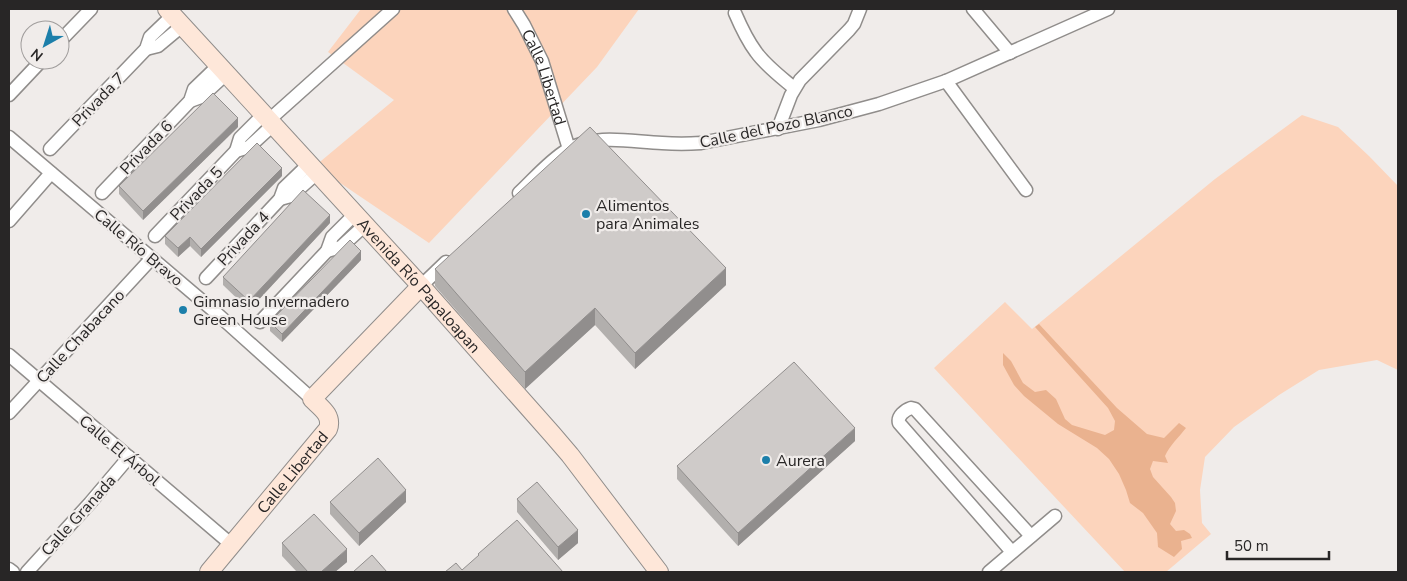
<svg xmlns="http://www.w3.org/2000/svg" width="1407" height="581" viewBox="0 0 1407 581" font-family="'Nunito Sans',sans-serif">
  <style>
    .green { fill: #fcd4bc }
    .water { fill: #eab28f }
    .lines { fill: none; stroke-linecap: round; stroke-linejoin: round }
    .street-casing { stroke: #908d8b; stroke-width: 15 }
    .secondary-casing { stroke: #908d8b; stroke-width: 20 }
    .street { stroke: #fff; stroke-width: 12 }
    .secondary { stroke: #fee7d9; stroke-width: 18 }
    .wall { fill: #b2afad }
    .shaded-wall { fill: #918e8d }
    .building { fill: #cfcbc9; stroke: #918e8d }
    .poi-dot { fill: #1c7faa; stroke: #f0ecea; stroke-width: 2 }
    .labels { text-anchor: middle; stroke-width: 4.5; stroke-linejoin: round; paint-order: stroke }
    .street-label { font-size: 16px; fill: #282626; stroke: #f0ecea }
    .poi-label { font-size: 16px; fill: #282626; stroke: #f0ecea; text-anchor: start }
  </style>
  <rect width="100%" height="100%" fill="#f0ecea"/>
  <!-- green -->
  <g class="green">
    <polygon points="361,9 639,9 597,67 429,243 315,166 394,100 328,52"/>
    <polygon points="1302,115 1338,127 1369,156 1398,186 1398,370 1377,360 1319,370 1279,395 1234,427 1205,457 1200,490 1202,523 1211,534 1166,572 1125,572 934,368 1005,302 1032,329 1215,179"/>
  </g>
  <!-- water -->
  <path class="water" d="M1039,324L1117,408L1147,434L1164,438L1179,423L1186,428C1179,437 1170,445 1165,456L1168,463L1153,461L1150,469L1153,477L1171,497L1175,503L1176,511L1170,524L1176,531L1184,530L1190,534L1192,538L1181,541L1182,549L1174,557L1158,547L1157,533L1143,513L1130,503L1126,490L1119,474L1109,459L1097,448L1058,424L1024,396L1014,385L1003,365V353L1011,361L1023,383L1035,392L1046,390L1056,399L1065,419L1072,425L1105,435L1114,430L1115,421L1108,408L1035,327Z"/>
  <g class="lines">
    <defs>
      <g id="street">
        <path id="s1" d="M514,9L524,25L542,61L569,149"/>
        <polyline points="973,9 1010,53"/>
        <path d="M735,13C741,27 747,40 756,52C766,66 781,77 794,88"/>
        <polyline points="60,41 91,9"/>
        <polyline points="146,49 158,46 182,26"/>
        <polyline points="946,81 1026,190"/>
        <polyline points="9,95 42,60"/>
        <polyline points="190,101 201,97 226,74"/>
        <polyline points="269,120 393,9"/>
        <polyline points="778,129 791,95 800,80 849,30 854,24 860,9"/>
        <polyline points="9,137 214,311 312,399"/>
        <polyline points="50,149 146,49 150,37 173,15"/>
        <polyline points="236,151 240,138 264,114"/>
        <polyline points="102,193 190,101 194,89 219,65"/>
        <path d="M519,193C534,179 549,161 567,150C595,133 632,142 662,143C675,144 688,144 701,143L819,120L879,104L946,81L1108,9"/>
        <polyline points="280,199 291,196 317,173"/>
        <polyline points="9,221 51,173"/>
        <polyline points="155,236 236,151 249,147 273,125"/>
        <polyline points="327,251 341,247 365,225"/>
        <polyline points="206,278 280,199 284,188 309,164"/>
        <polyline points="421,286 446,262"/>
        <polyline points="260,322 327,251 332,237 355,214"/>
        <polyline points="9,355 232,545"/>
        <polyline points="9,413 152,258"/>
        <path d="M1012,552L899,423C897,416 905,410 911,408L915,409L1031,536"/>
        <polyline points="9,569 13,572"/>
        <polyline points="27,572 90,503 129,457"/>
        <polyline points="989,572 1055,516"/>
      </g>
      <g id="secondary">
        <path id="s2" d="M167,9L421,286L552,434L570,455L659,572"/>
        <path id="s3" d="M209,572L328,429C333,415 320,407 312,399L421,286"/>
      </g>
    </defs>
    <!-- street casing -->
    <use href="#street" class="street-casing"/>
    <!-- secondary casing -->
    <use href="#secondary" class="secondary-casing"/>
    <!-- street -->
    <use href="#street" class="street"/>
    <!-- secondary -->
    <use href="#secondary" class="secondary"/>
  </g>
  <!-- wall -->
  <g class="wall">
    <polygon points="238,127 143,220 119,194 119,186"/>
    <polygon points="282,176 201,257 190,246 178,257 165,244 165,236"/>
    <polygon points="330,223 249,310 223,285 223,277"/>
    <polygon points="361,260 282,342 270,331 270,322"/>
    <polygon points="435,269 726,285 635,369 595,325 525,389 435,286"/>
    <polygon points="855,441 738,546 677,479 677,466"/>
    <polygon points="517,499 578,543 558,560 517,512"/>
    <polygon points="330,502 406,502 359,546 330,514"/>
    <polygon points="282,543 347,562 335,572 297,572 282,556"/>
  </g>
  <!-- shaded-wall -->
  <g class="shaded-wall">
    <polygon points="238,118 238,127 143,220 143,211"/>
    <polygon points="282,168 282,176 201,257 201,249"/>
    <polygon points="330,215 330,223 249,310 249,301"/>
    <polygon points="190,237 190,246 178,257 178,248"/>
    <polygon points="361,251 361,260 282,342 282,334"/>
    <polygon points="726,268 726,285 635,369 635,353"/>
    <polygon points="595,308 595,325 525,389 525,372"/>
    <polygon points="855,428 855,441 738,546 738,533"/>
    <polygon points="406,490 406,502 359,546 359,533"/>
    <polygon points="578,530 578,543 558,560 558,547"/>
    <polygon points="347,549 347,562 335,572 321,572"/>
  </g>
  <!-- building -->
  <g class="building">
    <polygon points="213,93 238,118 143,211 119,186"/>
    <polygon points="590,127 726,268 635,353 595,308 525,372 435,269"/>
    <polygon points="257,143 282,168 201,249 190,237 178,248 165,236"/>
    <polygon points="303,190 330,215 249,301 223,277"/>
    <polygon points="350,240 361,251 282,334 270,322"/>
    <polygon points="794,362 855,428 738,533 677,466"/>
    <polygon points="378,458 406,490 359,533 330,502"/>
    <polygon points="537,482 578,530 558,547 517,499"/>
    <polygon points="314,514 347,549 321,572 308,572 282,543"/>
    <polygon points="517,520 563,572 445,572 456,563 462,570 479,555 478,554"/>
    <polygon points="372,555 387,572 353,572"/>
  </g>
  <!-- markers -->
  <g class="poi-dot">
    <circle cx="586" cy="214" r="5"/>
    <circle cx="183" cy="310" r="5"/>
    <circle cx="766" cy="460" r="5"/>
  </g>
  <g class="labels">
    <!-- street labels -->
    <g class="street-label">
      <text dy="6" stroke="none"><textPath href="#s1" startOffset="75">Calle Libertad</textPath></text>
      <text transform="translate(98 99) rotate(-46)" y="6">Privada 7</text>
      <text transform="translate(776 126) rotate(-12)" y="6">Calle del Pozo Blanco</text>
      <text transform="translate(146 147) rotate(-46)" y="6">Privada 6</text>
      <text transform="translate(196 193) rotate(-46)" y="6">Privada 5</text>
      <text transform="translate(243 238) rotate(-47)" y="6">Privada 4</text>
      <text transform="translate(139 247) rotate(40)" y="6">Calle Río Bravo</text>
      <text dy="6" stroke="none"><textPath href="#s2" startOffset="374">Avenida Río Papaloapan</textPath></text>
      <text transform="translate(80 336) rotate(-47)" y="6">Calle Chabacano</text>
      <text transform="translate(120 450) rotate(40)" y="6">Calle El Árbol</text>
      <text dy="6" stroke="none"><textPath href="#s3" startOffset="130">Calle Libertad</textPath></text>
      <text transform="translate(78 515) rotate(-48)" y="6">Calle Granada</text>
    </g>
    <!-- poi labels -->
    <g class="poi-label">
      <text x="596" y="211">Alimentos<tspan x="596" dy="18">para Animales</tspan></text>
      <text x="193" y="307">Gimnasio Invernadero<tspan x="193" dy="18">Green House</tspan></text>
      <text x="776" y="466">Aurera</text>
    </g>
  </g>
  <!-- border -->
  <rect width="1407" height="581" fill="none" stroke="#282626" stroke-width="20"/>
  <!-- north arrow -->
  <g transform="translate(45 45) rotate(219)"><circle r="24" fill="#f0ecea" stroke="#a09d9c"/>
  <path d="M0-4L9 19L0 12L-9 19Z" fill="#1c7faa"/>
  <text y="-8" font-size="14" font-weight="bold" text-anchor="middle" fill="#282626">N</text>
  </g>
  <!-- scale -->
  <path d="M1227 551v8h102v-8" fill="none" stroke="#282626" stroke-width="2.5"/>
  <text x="1234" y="551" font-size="15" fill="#282626" stroke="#f0ecea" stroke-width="4" paint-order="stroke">50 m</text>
</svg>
